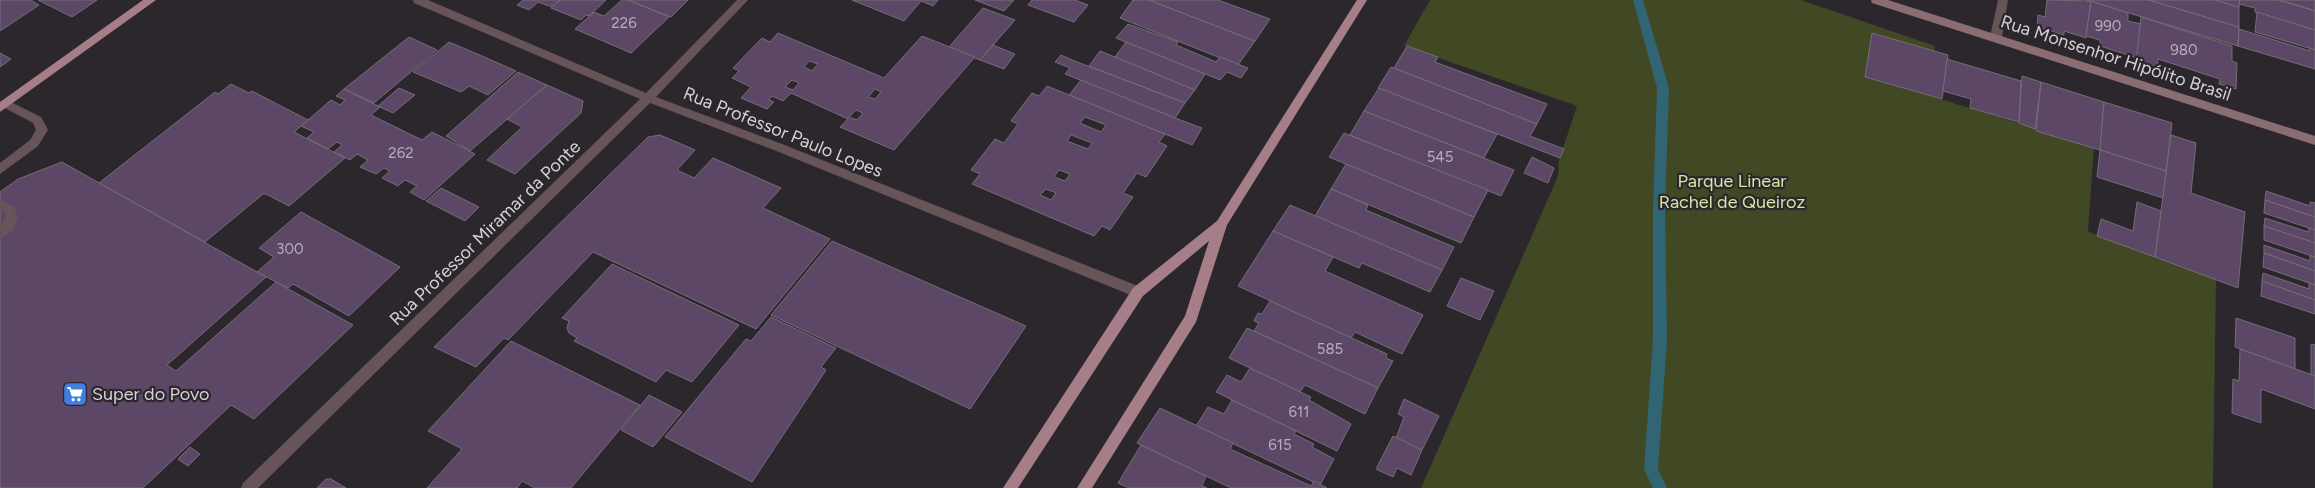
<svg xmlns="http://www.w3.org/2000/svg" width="2315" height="488" viewBox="0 0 2315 488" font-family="Figtree,sans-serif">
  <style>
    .green { fill: #414824 }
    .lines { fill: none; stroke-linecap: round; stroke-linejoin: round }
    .stream { fill: #326573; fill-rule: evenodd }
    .building { fill: #5d4767; stroke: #736e76; fill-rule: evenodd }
    .lane { fill: #675458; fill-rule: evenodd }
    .street { fill: #675458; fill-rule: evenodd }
    .secondary { fill: #8a6c73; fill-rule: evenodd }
    .primary { fill: #a57e87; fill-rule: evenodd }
    .labels { text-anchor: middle; stroke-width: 4.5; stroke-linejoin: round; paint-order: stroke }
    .number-label { font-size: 15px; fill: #b7aeba }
    .street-label { font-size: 18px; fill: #d5d1d5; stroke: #2c262d }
    .park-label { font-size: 18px; fill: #d6e5a2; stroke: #2c262d }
    .poi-label { font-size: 18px; fill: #d5d1d5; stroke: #2c262d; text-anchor: start }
  </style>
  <rect width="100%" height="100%" fill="#2c262d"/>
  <!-- green -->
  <polygon class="green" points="1430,0 1801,0 1935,46 1927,95 2094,146 2088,232 2216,275 2213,488 1421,488 1558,176 1559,160 1577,106 1404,46"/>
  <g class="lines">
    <!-- stream -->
    <polygon class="stream" points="1633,0 1643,0 1669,88 1665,207 1667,340 1658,469 1667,488 1653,488 1644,469 1653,340 1653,207 1657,88"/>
  </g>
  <!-- building -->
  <g class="building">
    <polygon points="0,0 31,0 39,5 0,31"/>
    <polygon points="38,0 97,0 72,17"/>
    <polygon points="523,0 560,0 552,7 538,2 529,10 517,5"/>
    <polygon points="560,0 606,0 589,16 586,15 581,20 551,8"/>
    <polygon points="622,0 628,0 669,17 631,53 575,29 594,12 604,16"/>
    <polygon points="628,0 688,0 671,17"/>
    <polygon points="852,0 938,0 933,6 921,1 904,21"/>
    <polygon points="975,0 1014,0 1004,11"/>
    <polygon points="1032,0 1075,0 1088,5 1074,22 1028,5"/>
    <polygon points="1133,0 1149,0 1255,41 1238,65 1120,18"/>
    <polygon points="1149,0 1218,0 1270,19 1255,41"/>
    <polygon points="2047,0 2091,1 2086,38 2064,31 2064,35 2037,27 2038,15 2045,17"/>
    <polygon points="2086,0 2149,0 2239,27 2238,46"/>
    <polygon points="2149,0 2215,0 2239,7 2239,27"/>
    <polygon points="2215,0 2240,0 2239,7"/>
    <polygon points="2240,0 2278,0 2315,11 2315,30 2255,12 2255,8 2239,4"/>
    <polygon points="2278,0 2315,0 2315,11 2301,6"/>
    <polygon points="2091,1 2128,13 2128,21 2141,24 2137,58 2100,46 2100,40 2086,36"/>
    <polygon points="983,8 1015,20 980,60 949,47"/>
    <polygon points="2257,12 2315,30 2315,50 2255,32"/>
    <polygon points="2141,17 2232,46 2232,61 2237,63 2236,89 2219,84 2220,79 2158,59 2157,69 2136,63"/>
    <polygon points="1128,24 1178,42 1176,45 1216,62 1220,57 1248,68 1241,78 1227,72 1220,80 1116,38"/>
    <polygon points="2239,29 2310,51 2310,48 2315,50 2315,69 2238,46"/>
    <path d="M778,33L884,78L922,36L975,57L894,150L840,127L848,119L791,93L783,101L772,96L769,100L774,102L767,109L741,98L751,87L732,78L739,71L733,68L762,38L770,42ZM809,61L818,64L812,71L804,67ZM792,80L799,83L793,90L785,87ZM875,89L881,92L875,99L868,97ZM856,110L863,113L857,120L849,117Z"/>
    <polygon points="1872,33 1948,55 1942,99 1865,77"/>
    <polygon points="409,37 437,50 374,103 344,89"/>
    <polygon points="449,42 482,56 516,71 488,95 469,86 461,92 413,72"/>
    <polygon points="1126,42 1205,74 1195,90 1115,57"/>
    <polygon points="993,45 1015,54 1004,69 980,60"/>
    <polygon points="1407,46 1438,57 1435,62 1547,104 1537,124 1394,68"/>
    <polygon points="1100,51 1115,57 1195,90 1185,103 1089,66"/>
    <polygon points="0,53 11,59 0,67"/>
    <polygon points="1061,55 1072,60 1185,103 1175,118 1065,74 1070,68 1055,62"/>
    <polygon points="1947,59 2021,81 2019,122 1970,108 1971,99 1943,91"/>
    <polygon points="1391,67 1537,124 1530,136 1564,149 1560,158 1378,88"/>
    <polygon points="518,72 547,85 470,151 446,136"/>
    <polygon points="2022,76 2041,82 2035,129 2019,123"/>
    <polygon points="1081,80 1175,118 1202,128 1192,145 1069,95"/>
    <polygon points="2041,82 2104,102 2100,150 2036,131"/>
    <polygon points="231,84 249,93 252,91 308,120 294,132 345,158 289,206 266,194 263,194 205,242 99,183 215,92 218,94"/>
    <polygon points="547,85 583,101 581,113 515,174 487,160 522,127 507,119"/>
    <path d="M1047,86L1165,134L1159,142L1167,146L1146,177L1137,173L1123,193L1133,197L1110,230L1102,226L1094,236L972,184L980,174L971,170L995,139L1004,143L1018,124L1011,121L1032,93L1039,96ZM1085,117L1106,125L1101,132L1080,123ZM1071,135L1092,143L1088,149L1067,141ZM1059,170L1070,174L1065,181L1054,177ZM1046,189L1056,193L1051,200L1040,195Z"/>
    <polygon points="399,88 415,95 393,113 378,106"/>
    <polygon points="1379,88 1491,132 1497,134 1484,158 1364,111"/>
    <polygon points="344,89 380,107 371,115 422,140 432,132 475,154 424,200 410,192 417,186 405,180 398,186 382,178 390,171 384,168 376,174 360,167 368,160 357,154 350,160 334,152 342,145 337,142 328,149 307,138 314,132 301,126 331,100 340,105 345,100 336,96"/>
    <polygon points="2104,102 2172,123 2166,171 2100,150"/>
    <polygon points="1364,111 1514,170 1501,196 1350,135"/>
    <polygon points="1344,133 1361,140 1488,190 1474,217 1329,157"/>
    <polygon points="660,135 695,150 677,170 694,178 713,158 781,188 763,208 830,239 756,329 593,252 508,340 504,338 476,367 434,347 648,137"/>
    <polygon points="2171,135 2196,143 2191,193 2245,212 2238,288 2155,257"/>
    <polygon points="2100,150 2166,171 2163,198 2097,177"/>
    <polygon points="1532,157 1554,168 1548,183 1524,173"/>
    <polygon points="62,162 266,277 167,365 176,371 276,282 353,325 254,419 231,405 143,488 0,488 0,192 18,179"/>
    <polygon points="1346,164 1474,217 1461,243 1331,189"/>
    <polygon points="441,188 479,207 465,221 426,201"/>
    <polygon points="1331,189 1368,205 1366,210 1454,247 1442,270 1315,216"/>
    <polygon points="2266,191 2310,206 2310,202 2315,203 2315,217 2265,200"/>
    <polygon points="2265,200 2315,217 2315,230 2264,213"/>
    <polygon points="2137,202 2161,211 2155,257 2097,236 2101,219 2133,231"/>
    <polygon points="1290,205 1442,270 1430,292 1362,263 1359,268 1273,231"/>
    <polygon points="301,212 400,267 349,316 293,284 288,288 257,272 274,257 259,248"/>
    <polygon points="2265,218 2308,232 2309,228 2315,230 2315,243 2264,226"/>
    <polygon points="2264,226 2315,243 2315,257 2264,240"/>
    <polygon points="1273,231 1333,257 1325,271 1423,315 1402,354 1355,332 1351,338 1238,286"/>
    <polygon points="832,241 1026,326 970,409 771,315"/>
    <polygon points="2264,245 2310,261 2310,256 2315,257 2315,271 2264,253"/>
    <polygon points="2264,253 2315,271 2315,285 2263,267"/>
    <polygon points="612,264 739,325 692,382 666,370 656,382 574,341 577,338 569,333 567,328 569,321 562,318"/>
    <polygon points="2263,273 2309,289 2309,283 2315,285 2315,300 2262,281"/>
    <polygon points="1461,278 1494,291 1480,320 1447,306"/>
    <polygon points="2262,281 2315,300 2315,314 2261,296"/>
    <polygon points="1270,301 1387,354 1386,358 1393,361 1378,388 1254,331 1259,323 1254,321 1258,313 1262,314"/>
    <polygon points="771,317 836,348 821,367 826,370 752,482 665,437 746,339 751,341"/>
    <polygon points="2236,318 2295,338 2295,369 2235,347"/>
    <polygon points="1247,328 1378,388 1365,414 1305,385 1300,392 1229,358"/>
    <polygon points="511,341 640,405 571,488 535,488 522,481 517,488 427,488 462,449 428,431"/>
    <polygon points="2311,344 2315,345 2315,376 2311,375"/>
    <polygon points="2240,349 2315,376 2315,409 2261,389 2261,423 2232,413 2233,379 2239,381"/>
    <polygon points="1250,368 1311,397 1309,400 1351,424 1337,451 1216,392 1227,375 1241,382"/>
    <polygon points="649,395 682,412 653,447 621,430"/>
    <polygon points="1404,399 1439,416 1422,450 1396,438 1404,417 1398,414"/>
    <polygon points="1232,400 1296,431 1294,434 1314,444 1312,447 1334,459 1320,485 1196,426 1208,407 1224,414"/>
    <polygon points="1160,408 1233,443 1230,449 1311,486 1314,481 1327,488 1231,488 1137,443"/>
    <polygon points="1393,436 1422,450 1411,475 1397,468 1393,477 1376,469"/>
    <polygon points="1141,445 1206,476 1202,486 1207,488 1129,488 1118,483"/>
    <polygon points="190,447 200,454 188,466 178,459"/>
    <polygon points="326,479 331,479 346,488 317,488"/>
  </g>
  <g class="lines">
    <!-- lane -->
    <g class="lane">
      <polygon points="7,100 41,117 48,130 38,146 0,174 0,163 30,140 36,130 33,123 3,107 1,104"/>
      <polygon points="0,199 14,207 18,218 12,231 0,239 0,227 6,218 5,213 0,210"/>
    </g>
    <!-- street -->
    <g class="street">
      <polygon points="413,0 428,0 646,93 737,0 748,0 656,97 782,144 1143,288 1144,292 1143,296 1133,296 774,150 650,103 258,488 241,488 243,483 640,99 414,3"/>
      <polygon points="1998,0 2008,0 2002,37 1996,41 1990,37"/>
    </g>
    <!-- secondary -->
    <polygon class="secondary" points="1871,0 1888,0 2315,136 2315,145 1872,3"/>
    <!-- primary -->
    <g class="primary">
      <polygon points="143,0 156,0 0,112 0,102"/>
      <polygon points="1357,0 1367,0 1227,225 1196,322 1092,488 1077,488 1185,316 1209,241 1143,296 1018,488 1003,488 1133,288 1217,221"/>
    </g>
  </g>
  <!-- icons -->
  <defs>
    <symbol id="supermarket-square" viewBox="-11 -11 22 22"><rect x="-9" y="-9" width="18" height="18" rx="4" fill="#3f7fe0" stroke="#2c262d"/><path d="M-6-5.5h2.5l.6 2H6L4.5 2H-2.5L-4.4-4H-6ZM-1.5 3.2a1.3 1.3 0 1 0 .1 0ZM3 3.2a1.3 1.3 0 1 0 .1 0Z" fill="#fff"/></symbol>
  </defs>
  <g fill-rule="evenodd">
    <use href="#supermarket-square" x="61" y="380" width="28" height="28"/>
  </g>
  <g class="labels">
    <!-- number labels -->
    <g class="number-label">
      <text x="624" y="28">226</text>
      <text x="2108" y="31">990</text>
      <text x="2184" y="55">980</text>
      <text x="401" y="158">262</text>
      <text x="1440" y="162">545</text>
      <text x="290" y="254">300</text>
      <text x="1330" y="354">585</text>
      <text x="1299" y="417">611</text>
      <text x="1280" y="450">615</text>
    </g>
    <!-- street labels -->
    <g class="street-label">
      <text transform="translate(2116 58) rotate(18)" y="6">Rua Monsenhor Hipólito Brasil</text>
      <text transform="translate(783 132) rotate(22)" y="6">Rua Professor Paulo Lopes</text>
      <text transform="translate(485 233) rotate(-44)" y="6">Rua Professor Miramar da Ponte</text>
    </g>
    <!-- park labels -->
    <g class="park-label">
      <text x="1732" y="187">Parque Linear<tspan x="1732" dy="21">Rachel de Queiroz</tspan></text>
    </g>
    <!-- poi labels -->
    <g class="poi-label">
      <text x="92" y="400">Super do Povo</text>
    </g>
  </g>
</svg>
